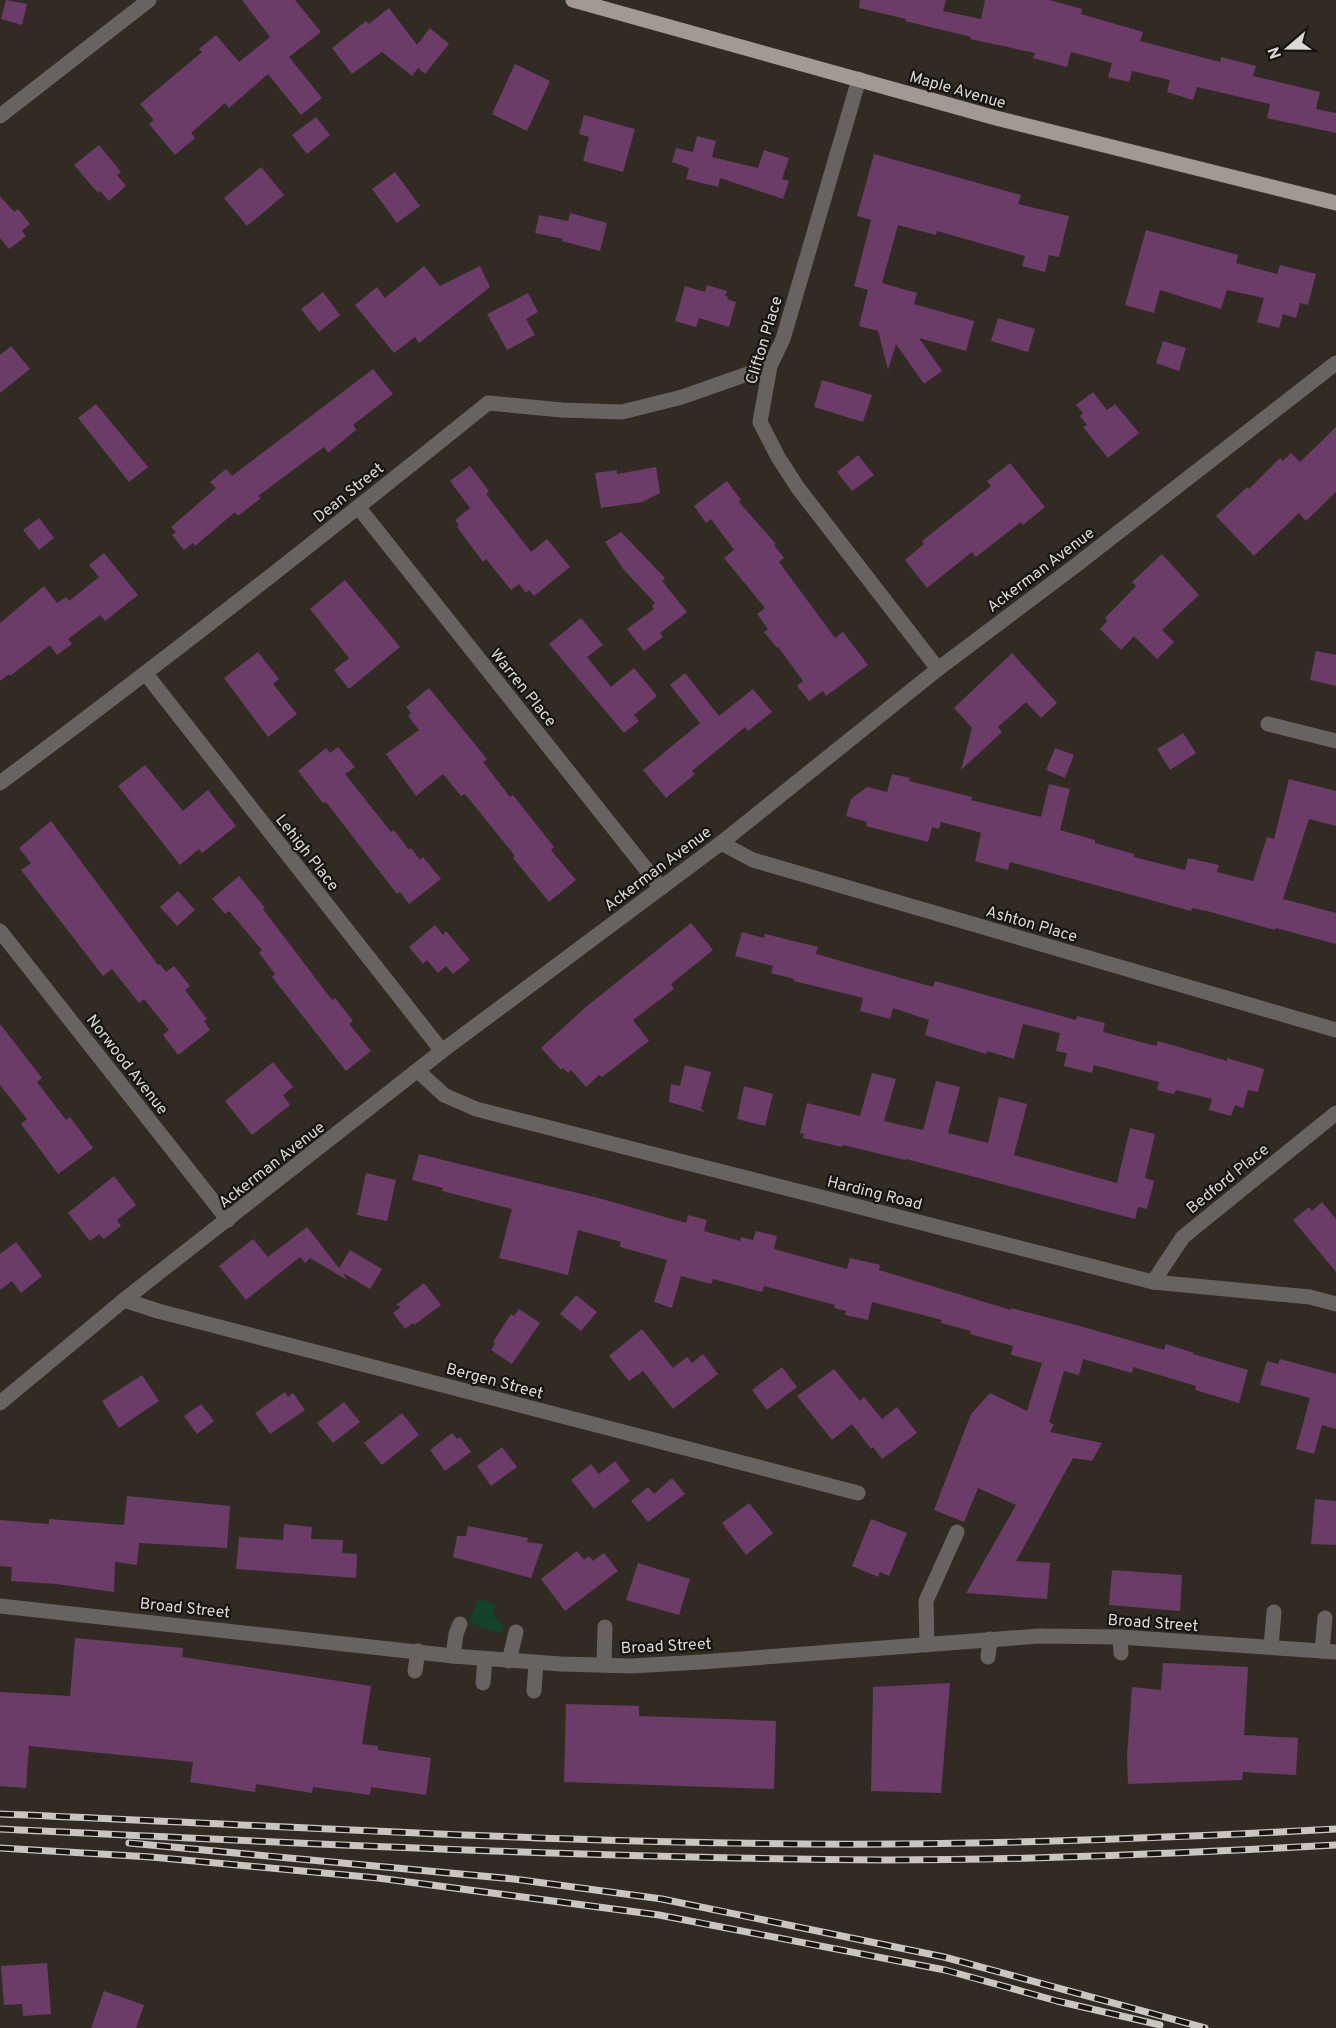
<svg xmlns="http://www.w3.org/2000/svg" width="1336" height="2028" viewBox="0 0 1336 2028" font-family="Overpass,sans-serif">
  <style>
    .green { fill: #12442a }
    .building { fill: #6b3c68 }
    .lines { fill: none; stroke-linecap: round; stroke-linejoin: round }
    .minor { stroke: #686360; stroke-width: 15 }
    .major { stroke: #a39994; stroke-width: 15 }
    .rail-casing { stroke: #cac5c0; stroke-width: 7 }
    .rail { stroke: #171411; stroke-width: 4.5; stroke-dasharray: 14; stroke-linecap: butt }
    .labels { text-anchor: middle; stroke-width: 4.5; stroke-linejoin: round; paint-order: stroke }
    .street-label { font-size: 16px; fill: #ddd9d4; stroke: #171411 }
  </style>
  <rect width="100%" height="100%" fill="#312b23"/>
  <!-- green -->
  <polygon class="green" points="478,1599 496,1605 492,1614 504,1627 498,1633 469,1622"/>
  <!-- building -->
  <g class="building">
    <polygon points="6,0 27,4 22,25 1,19"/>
    <polygon points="242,0 295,0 321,32 289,57 322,98 301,115 268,74 229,108 225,103 191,133 195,138 175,155 149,124 154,120 140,104 202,52 199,49 216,35 239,62 270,37"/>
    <polygon points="860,0 946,0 943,11 981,19 985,0 1049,0 1082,9 1081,14 1143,32 1140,41 1220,62 1221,57 1256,66 1253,76 1320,92 1316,109 1336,113 1336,133 1267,118 1270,104 1197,87 1193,100 1167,92 1170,80 1132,71 1129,82 1108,77 1112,63 1071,52 1067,67 1033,58 1035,53 970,39 971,37 905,21 906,19 859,8"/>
    <polygon points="389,8 417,45 430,28 449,44 425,74 418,68 412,76 382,52 352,74 332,48 366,21 369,24"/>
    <polygon points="515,64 550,81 527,131 492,114"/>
    <polygon points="584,115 635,129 623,172 583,161 589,137 579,134"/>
    <polygon points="316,117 330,135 307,154 292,135"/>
    <polygon points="697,136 716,141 712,157 758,168 764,150 789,158 782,179 789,181 783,199 720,178 718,187 686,179 689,168 672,162 676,148 693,152"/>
    <polygon points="99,145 121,172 117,175 126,186 109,201 100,191 98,193 74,165"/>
    <polygon points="874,154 1021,195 1018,204 1069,216 1059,257 1049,255 1045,272 1022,266 1025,256 951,235 937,231 936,235 898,225 882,283 917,293 914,304 974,321 966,351 919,338 942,371 924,384 896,344 888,370 878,331 859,326 868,290 854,286 871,220 857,216"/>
    <polygon points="261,167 284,195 247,226 224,198"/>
    <polygon points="395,172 420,206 397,223 372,189"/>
    <polygon points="0,196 14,212 18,209 30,224 22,231 26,236 9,249 0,238"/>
    <polygon points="570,213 607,223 600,251 562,241 563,239 535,233 539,215 568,221"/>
    <polygon points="1146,230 1238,255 1236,263 1277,274 1280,265 1316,274 1308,305 1300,303 1296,318 1283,314 1279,328 1257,322 1264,298 1227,290 1221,309 1160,290 1154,313 1125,305"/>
    <polygon points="424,266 440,286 480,266 490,287 419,343 415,337 394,353 355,305 377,287 385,298"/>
    <polygon points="707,285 727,291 725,296 728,297 727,299 736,302 729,327 699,318 696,327 675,321 685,286 705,292"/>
    <polygon points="323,292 340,315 319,332 301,309"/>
    <polygon points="528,293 538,312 526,319 535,335 507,350 487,314"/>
    <polygon points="998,318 1035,329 1028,352 991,341"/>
    <polygon points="1163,341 1186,348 1179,371 1156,363"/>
    <polygon points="11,346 30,369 0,393 0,355"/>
    <polygon points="373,369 393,394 353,425 356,430 328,453 324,447 258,496 261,498 238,516 235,512 195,546 193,543 184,550 172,535 176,532 171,527 216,488 210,482 226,469 232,476"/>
    <polygon points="822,380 872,395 863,422 814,407"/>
    <polygon points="1093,392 1107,410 1115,404 1139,433 1108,458 1083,427 1087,425 1080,416 1083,413 1076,405"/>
    <polygon points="96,404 148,467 129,482 78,418"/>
    <polygon points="1336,427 1336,492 1306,521 1299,513 1254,556 1216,516 1247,487 1249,489 1280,458 1283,461 1291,453 1300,462"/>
    <polygon points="858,455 874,475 852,491 837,472"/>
    <polygon points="1010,463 1045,507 1023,525 1021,522 976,557 972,552 927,588 905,560 924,544 922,541 991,486 987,481"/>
    <polygon points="470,466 489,491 486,494 531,552 547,539 570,567 534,596 529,590 526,593 519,584 511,590 486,559 483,562 457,527 459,525 455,520 470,508 450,481"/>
    <polygon points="656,467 660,493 642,502 601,508 595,473 617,470 617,474"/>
    <polygon points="727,481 741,500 739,502 776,544 774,545 784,558 779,562 835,638 843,632 868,665 826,696 823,691 809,701 797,686 803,681 778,647 777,648 764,632 768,629 757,614 765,608 724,558 734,550 711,519 706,523 694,506"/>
    <polygon points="39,518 54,538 39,550 23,530"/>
    <polygon points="621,532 665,578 662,581 687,612 660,633 663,637 644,651 627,629 654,609 652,606 655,603 624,570 605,542"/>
    <polygon points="104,553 138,595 105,621 100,615 68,639 72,644 57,655 50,645 10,676 9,674 0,681 0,623 44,586 57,603 66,597 69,601 99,577 89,565"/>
    <polygon points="1162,554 1199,595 1162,630 1174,642 1157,659 1134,636 1121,650 1100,629 1107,621 1105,618 1136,586 1132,582"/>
    <polygon points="345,580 400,647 349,689 334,670 349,658 310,609"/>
    <polygon points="581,618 603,645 587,657 611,687 634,668 657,696 634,715 639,721 624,733 549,644"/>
    <polygon points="1316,651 1336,655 1336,686 1310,680"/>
    <polygon points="258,652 279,679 273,684 297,714 268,737 224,678"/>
    <polygon points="1012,653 1057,703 1041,718 1026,702 998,727 1002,732 961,770 972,728 954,708"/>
    <polygon points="685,673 719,716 753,689 772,712 748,731 745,727 692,771 695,774 666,798 643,770 700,723 670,685"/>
    <polygon points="429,688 487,759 483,762 510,797 513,795 554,847 551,850 576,880 549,902 513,858 515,856 465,794 461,796 443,774 416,796 386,754 419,730 408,716 411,713 406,707"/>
    <polygon points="1183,733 1196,753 1170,770 1157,749"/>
    <polygon points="338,747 355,767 345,774 391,832 394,830 409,850 411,848 420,860 423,857 441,879 409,904 400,892 397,894 326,802 323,803 298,771 326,748 330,753"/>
    <polygon points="1055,748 1074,755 1065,778 1046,770"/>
    <polygon points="145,765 183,811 208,790 236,826 202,853 199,849 180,865 118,786"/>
    <polygon points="892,774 910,778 909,781 972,797 971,800 1041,817 1049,784 1070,789 1060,830 1095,840 1095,843 1134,854 1134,857 1185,870 1188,858 1219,865 1217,872 1253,881 1267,837 1274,839 1289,779 1336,791 1336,826 1309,819 1283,899 1336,913 1336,944 1276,928 1275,930 1207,911 1192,908 1191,911 1010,862 1008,870 975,861 981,833 975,831 941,822 939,829 932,827 928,842 866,826 867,822 846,816 851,799 867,787 887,792"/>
    <polygon points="51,821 158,965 160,964 166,972 174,966 190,986 185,990 207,1019 204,1021 210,1030 178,1055 163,1035 169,1030 144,999 139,1003 112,969 103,976 21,870 31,863 19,848"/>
    <polygon points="239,876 265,908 263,909 332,1000 335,998 353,1021 349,1024 371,1051 346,1071 272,977 275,974 259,953 262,950 229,911 225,914 212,899"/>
    <polygon points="178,891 195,910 177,926 160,907"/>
    <polygon points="691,923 713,950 671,984 674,989 633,1020 649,1041 602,1077 599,1075 586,1087 571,1070 568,1073 563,1068 561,1070 541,1048 587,1006"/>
    <polygon points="435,925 443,935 446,931 470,960 453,974 446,966 438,973 427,960 423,964 409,947"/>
    <polygon points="742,932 764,938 765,934 818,947 816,954 933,987 935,981 1076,1020 1077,1016 1105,1023 1103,1032 1156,1046 1158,1041 1227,1061 1227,1058 1264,1069 1258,1092 1248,1090 1243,1108 1235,1105 1231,1116 1209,1110 1212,1099 1176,1090 1174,1094 1157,1090 1159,1082 1094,1065 1092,1073 1064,1066 1067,1053 1056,1051 1060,1033 1023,1024 1014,1059 987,1051 986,1054 925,1035 929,1020 893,1008 890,1019 860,1011 863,998 794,981 794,979 771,973 773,966 735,956"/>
    <polygon points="0,1024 42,1078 37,1082 66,1120 70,1117 93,1148 58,1174 21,1124 27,1119 0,1085"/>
    <polygon points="273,1062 293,1087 283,1095 290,1105 252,1135 225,1101"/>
    <polygon points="685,1065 711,1072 701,1108 704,1112 669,1102 671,1084 680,1086"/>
    <polygon points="872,1073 896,1079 884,1121 923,1130 936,1081 960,1087 948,1133 988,1143 999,1097 1027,1104 1014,1155 1117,1183 1130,1128 1155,1134 1145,1178 1154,1181 1147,1209 1138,1207 1135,1219 906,1159 905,1160 843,1145 842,1147 803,1138 804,1134 800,1133 807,1103 860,1116"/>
    <polygon points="744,1086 773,1094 765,1126 737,1119"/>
    <polygon points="419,1154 602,1199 686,1223 688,1215 707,1220 704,1231 740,1241 741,1237 753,1240 756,1231 777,1236 774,1249 847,1269 850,1258 880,1265 879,1270 1011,1310 1011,1308 1076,1325 1164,1350 1166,1344 1194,1353 1193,1354 1248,1370 1239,1403 1195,1390 1196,1386 1133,1367 1132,1373 1083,1359 1079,1375 1064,1371 1049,1422 1054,1425 1050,1432 1102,1443 1092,1461 1073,1458 1016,1561 1050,1563 1047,1599 966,1593 1016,1505 978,1488 964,1522 934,1510 971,1414 990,1393 1027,1411 1042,1363 1011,1355 1013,1346 970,1334 971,1331 941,1323 942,1320 872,1302 868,1320 845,1315 846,1311 834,1308 835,1305 764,1286 762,1292 713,1279 711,1284 681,1276 672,1308 654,1302 667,1260 620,1247 621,1242 578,1230 568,1275 499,1258 512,1209 442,1191 443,1188 412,1180"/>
    <polygon points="366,1173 396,1180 387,1221 357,1215"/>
    <polygon points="114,1176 136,1205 117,1220 121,1226 104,1239 99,1234 90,1241 68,1213"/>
    <polygon points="1322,1202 1336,1219 1336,1272 1293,1220 1309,1207 1312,1211"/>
    <polygon points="307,1227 339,1268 350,1250 382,1269 370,1289 343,1273 347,1280 310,1258 305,1263 300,1257 246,1300 219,1266 253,1239 268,1257"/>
    <polygon points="16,1242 42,1276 21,1293 12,1281 0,1290 0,1254"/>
    <polygon points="424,1283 441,1305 414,1325 413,1323 405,1329 393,1313 401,1307 396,1305"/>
    <polygon points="576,1295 597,1312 581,1331 560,1314"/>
    <polygon points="519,1309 540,1323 512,1364 491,1350 495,1344 493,1342 511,1314 514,1316"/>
    <polygon points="642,1329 673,1368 687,1357 692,1363 703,1354 718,1374 673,1409 643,1371 629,1381 609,1356"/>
    <polygon points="1280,1359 1336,1374 1336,1429 1322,1425 1314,1454 1296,1449 1310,1398 1260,1385 1267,1361 1278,1364"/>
    <polygon points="782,1367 797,1387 767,1410 752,1390"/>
    <polygon points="834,1369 860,1401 864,1397 882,1419 897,1407 917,1433 882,1459 873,1447 871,1449 852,1424 832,1440 797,1396"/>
    <polygon points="142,1375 159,1401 119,1428 102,1401"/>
    <polygon points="285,1392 288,1397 293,1393 305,1410 270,1434 255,1413"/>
    <polygon points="344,1402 360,1422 333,1443 317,1423"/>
    <polygon points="201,1404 214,1421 197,1434 184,1416"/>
    <polygon points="402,1413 419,1435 382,1465 364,1443"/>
    <polygon points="452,1433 457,1439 460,1437 471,1452 445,1471 430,1450"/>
    <polygon points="502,1447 517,1467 491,1486 477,1466"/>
    <polygon points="615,1461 630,1481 594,1509 571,1480 591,1464 599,1474"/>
    <polygon points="672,1478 685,1494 648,1522 631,1501 648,1487 654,1494"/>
    <polygon points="127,1496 230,1506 227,1548 139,1543 137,1565 115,1562 114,1592 56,1584 11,1581 12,1567 0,1566 0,1520 49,1524 49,1519 124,1525"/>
    <polygon points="1315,1499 1336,1501 1336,1545 1311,1544"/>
    <polygon points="749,1503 773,1533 746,1555 722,1523"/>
    <polygon points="871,1519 907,1533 889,1576 880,1572 878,1577 852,1566"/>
    <polygon points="284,1524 312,1527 311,1539 343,1540 342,1553 357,1554 356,1578 236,1569 239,1537 283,1540"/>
    <polygon points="468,1526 528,1538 527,1542 543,1544 531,1578 453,1557 457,1536 466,1536"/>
    <polygon points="577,1551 584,1560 589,1556 593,1561 604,1553 618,1571 565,1611 541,1579"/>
    <polygon points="638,1563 690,1579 679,1615 626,1600"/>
    <polygon points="1112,1570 1182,1575 1180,1611 1109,1605"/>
    <polygon points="75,1638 183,1648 182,1657 371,1686 362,1744 378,1746 378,1750 431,1758 426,1795 371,1787 370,1795 313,1787 312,1793 256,1784 255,1792 190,1782 193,1762 29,1746 26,1788 0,1786 0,1692 70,1696"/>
    <polygon points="1163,1663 1248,1667 1244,1735 1298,1738 1296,1775 1243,1772 1242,1780 1128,1784 1127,1756 1132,1687 1161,1690"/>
    <polygon points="950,1683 941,1793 871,1791 873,1687"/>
    <polygon points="566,1704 639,1706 639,1716 776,1721 774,1789 564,1782"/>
    <polygon points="47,1963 51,2014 23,2016 22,2004 4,2005 1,1966"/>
    <polygon points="104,1991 144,2005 136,2028 91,2028"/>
  </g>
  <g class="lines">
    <!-- minor -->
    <g class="minor">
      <polyline points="859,79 783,339 770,366 760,422 778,457 798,488 938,669"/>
      <polyline points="0,116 149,0"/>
      <polyline points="359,508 661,888"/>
      <polyline points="146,674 442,1051"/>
      <polyline points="1268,724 1336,741"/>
      <path d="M0,783C165,660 327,533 488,403L562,410L622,412L682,397L770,366"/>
      <polyline points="721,843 753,860 1336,1030"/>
      <polyline points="0,931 228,1220"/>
      <polyline points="418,1071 444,1095 476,1109 1153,1282 1310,1297 1336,1304"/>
      <polyline points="1153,1282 1183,1237 1336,1113"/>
      <polyline points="124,1300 158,1311 858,1493"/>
      <polyline points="0,1403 124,1300 442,1051 721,843 938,669 1075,566 1336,363"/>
      <polyline points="0,1606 453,1656 561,1664 631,1666 701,1662 1039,1636 1120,1637 1336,1652"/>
      <polyline points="1120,1637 1121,1653"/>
      <polyline points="927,1645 926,1601 957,1532"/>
      <polyline points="1271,1647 1274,1612"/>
      <polyline points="1322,1651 1325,1618"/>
      <polyline points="453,1656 456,1634 460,1624"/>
      <polyline points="988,1657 990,1639"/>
      <polyline points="509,1661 516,1632"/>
      <polyline points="604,1665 605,1627"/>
      <polyline points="415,1671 418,1651"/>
      <polyline points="483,1683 485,1659"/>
      <polyline points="534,1691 536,1664"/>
    </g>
    <!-- major -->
    <polyline class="major" points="573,0 996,118 1336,203"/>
    <defs>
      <g id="rail">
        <path d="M0,1814C297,1826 595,1846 893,1844C1041,1843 1188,1837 1336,1829"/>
        <path d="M0,1829C295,1843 590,1858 886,1860C1036,1860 1186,1853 1336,1845"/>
        <polyline points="129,1843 514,1879 662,1899 944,1957 1205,2028"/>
        <polyline points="0,1848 151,1857 378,1878 659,1915 945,1970 1057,2001 1160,2025"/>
      </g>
    </defs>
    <!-- rail casing -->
    <use href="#rail" class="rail-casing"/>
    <!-- rail -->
    <use href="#rail" class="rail"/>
  </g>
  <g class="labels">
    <!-- street labels -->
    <g class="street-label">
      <text transform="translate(958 89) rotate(16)" y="6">Maple Avenue</text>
      <text transform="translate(763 340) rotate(-73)" y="6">Clifton Place</text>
      <text transform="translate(348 492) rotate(-39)" y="6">Dean Street</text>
      <text transform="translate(1040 569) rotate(-37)" y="6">Ackerman Avenue</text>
      <text transform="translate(524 687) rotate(51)" y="6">Warren Place</text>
      <text transform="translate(308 852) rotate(52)" y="6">Lehigh Place</text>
      <text transform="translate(657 868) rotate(-37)" y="6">Ackerman Avenue</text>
      <text transform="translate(1032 923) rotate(16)" y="6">Ashton Place</text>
      <text transform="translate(128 1064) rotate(52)" y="6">Norwood Avenue</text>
      <text transform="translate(271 1164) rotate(-38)" y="6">Ackerman Avenue</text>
      <text transform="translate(1227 1178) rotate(-39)" y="6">Bedford Place</text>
      <text transform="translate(875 1192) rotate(14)" y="6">Harding Road</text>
      <text transform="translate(495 1380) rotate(15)" y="6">Bergen Street</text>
      <text transform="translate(185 1607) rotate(6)" y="6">Broad Street</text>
      <text transform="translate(1153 1622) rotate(4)" y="6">Broad Street</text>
      <text transform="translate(666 1645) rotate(-3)" y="6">Broad Street</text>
    </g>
  </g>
  <!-- north arrow -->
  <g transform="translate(1288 48) rotate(250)" stroke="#171411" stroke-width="4.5" paint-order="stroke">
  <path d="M0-4.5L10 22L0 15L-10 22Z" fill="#ddd9d4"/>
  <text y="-9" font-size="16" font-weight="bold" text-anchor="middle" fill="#ddd9d4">N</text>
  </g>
</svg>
